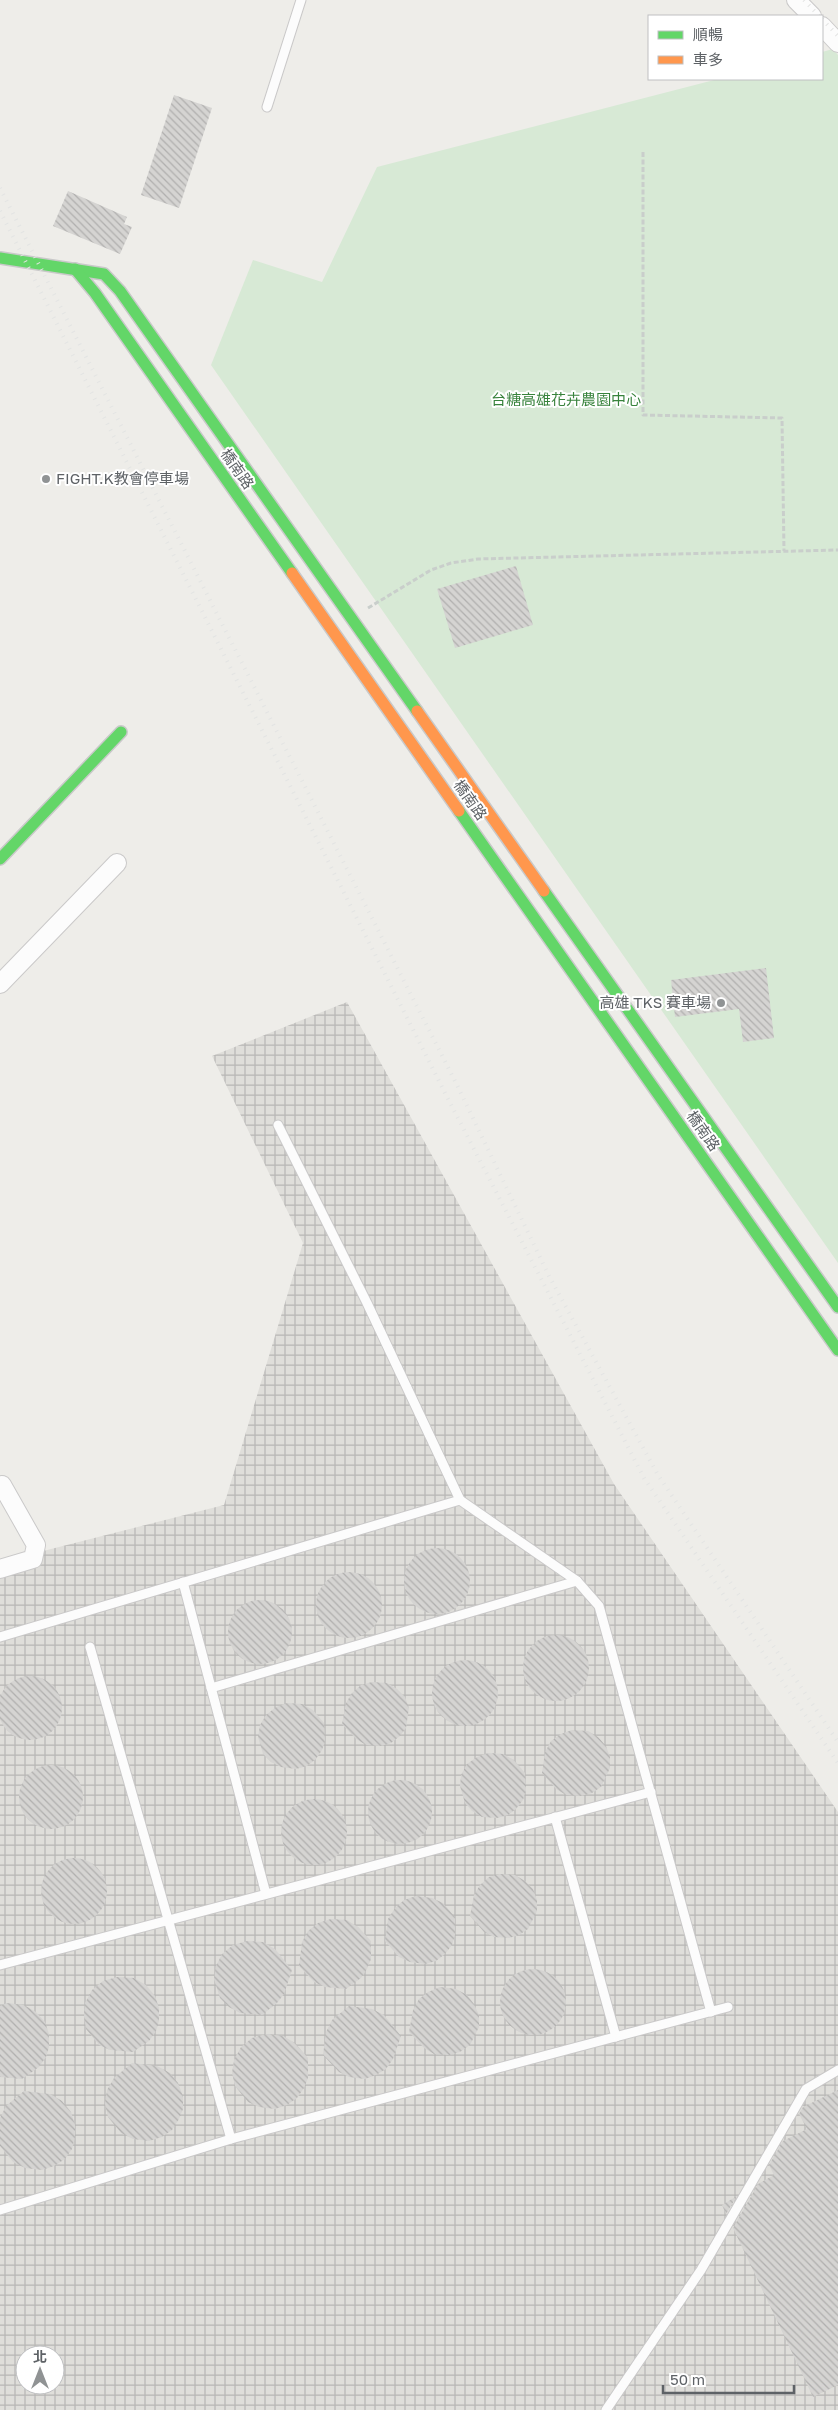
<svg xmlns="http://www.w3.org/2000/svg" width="838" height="2410" viewBox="0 0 838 2410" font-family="'Golos Text','Noto Sans TC',sans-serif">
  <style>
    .industrial { fill: url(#industrial-grid); fill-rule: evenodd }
    .garden { fill: #d7e9d5 }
    .building { fill: url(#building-back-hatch) }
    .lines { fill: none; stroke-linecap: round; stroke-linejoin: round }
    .lane-casing { stroke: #cac9c9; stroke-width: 11 }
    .street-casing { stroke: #cac9c9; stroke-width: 20 }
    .fast-casing { stroke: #c9c9c9; stroke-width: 14 }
    .slow-casing { stroke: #c9c9c9; stroke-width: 14 }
    .path { stroke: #c9cecb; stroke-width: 3; stroke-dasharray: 5 2.5; stroke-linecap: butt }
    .lane { stroke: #fcfcfc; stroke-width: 9 }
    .street { stroke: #fcfcfc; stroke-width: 18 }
    .fast { stroke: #63d668; stroke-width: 11 }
    .slow { stroke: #ff974d; stroke-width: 11 }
    .rail { stroke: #e3e4e3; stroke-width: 4; stroke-dasharray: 1 6; stroke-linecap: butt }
    .poi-dot { fill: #909394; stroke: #fff; stroke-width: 2 }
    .labels { text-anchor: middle; stroke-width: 4; stroke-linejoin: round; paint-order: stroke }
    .park-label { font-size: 15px; fill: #38833c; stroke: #fff }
    .street-label { font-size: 15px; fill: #5e6266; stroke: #fff }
    .poi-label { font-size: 15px; fill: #5e6266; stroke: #fff; text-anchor: start }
  </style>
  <defs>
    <pattern id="industrial-grid" width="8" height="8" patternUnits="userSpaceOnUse" patternTransform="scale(1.25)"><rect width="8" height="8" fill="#dfdeda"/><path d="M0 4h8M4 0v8" fill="none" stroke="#b8b7b5"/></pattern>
    <pattern id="building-back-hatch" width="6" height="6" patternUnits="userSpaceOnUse" patternTransform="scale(1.25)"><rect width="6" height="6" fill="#d5d4d2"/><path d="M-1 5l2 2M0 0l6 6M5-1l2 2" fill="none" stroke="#b0afae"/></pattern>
  </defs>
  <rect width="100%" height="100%" fill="#eeede9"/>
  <!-- industrial -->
  <path class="industrial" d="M347,1002L614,1484L838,1812V2410H0V1562L224,1505L303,1243L212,1056ZM25,2355H55V2385H25Z"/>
  <!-- garden -->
  <polygon class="garden" points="833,49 838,55 838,1263 211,365 253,260 322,282 377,167 718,79 822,79 822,52"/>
  <!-- building -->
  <g class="building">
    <polygon points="174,95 212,108 179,208 141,195"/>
    <polygon points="68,191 127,217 124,224 132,227 120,254 53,226"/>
    <polygon points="516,566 533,625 455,648 437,589"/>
    <polygon points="766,968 774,1038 743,1042 739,1009 675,1017 671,980"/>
    <circle cx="437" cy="1581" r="33"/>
    <circle cx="349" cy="1605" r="33"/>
    <circle cx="260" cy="1632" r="32"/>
    <circle cx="556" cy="1668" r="33"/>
    <circle cx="465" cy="1693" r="33"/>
    <circle cx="30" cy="1708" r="32"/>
    <polygon points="372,1682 387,1683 397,1689 405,1697 409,1708 406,1728 400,1736 391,1743 381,1746 366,1745 356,1739 342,1724 346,1703 352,1693 361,1685"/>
    <polygon points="287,1703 302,1704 313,1710 324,1723 325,1741 322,1750 316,1759 307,1766 296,1769 281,1767 271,1762 263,1754 258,1737 260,1725 266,1715 276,1707"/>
    <polygon points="572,1730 588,1731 598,1737 606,1746 610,1757 610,1768 601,1787 592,1793 581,1796 566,1795 556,1789 542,1773 545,1752 551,1741 561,1734"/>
    <polygon points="488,1753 503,1754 514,1760 525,1773 526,1790 523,1800 516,1809 508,1815 497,1818 482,1817 472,1811 465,1803 460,1786 461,1775 467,1764 477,1757"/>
    <circle cx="51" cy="1797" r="32"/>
    <circle cx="400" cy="1812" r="32"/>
    <circle cx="314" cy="1832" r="33"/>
    <circle cx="74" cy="1891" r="33"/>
    <polygon points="500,1874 515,1875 525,1881 533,1889 537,1900 537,1911 528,1929 519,1935 509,1938 494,1937 484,1932 470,1916 474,1895 480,1885 489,1877"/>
    <polygon points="416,1896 432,1898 443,1903 455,1917 455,1935 452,1945 445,1954 436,1961 425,1964 410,1962 399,1957 385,1941 388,1919 395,1908 404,1900"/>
    <polygon points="331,1919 347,1920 358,1927 371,1941 371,1959 367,1969 361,1978 346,1989 325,1987 314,1982 299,1966 302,1942 308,1931 318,1923"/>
    <polygon points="247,1941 263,1942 275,1949 292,1970 284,1994 277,2003 262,2015 240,2013 229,2007 220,1998 214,1979 216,1966 222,1954 233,1945"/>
    <circle cx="533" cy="2002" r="33"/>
    <polygon points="117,1977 134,1978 146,1985 155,1996 159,2008 159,2021 156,2031 149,2041 133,2052 110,2050 99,2045 86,2029 84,2016 85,2003 92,1990 103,1981"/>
    <polygon points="440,1987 456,1989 467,1995 474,2004 479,2015 479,2027 470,2045 460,2052 449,2055 434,2054 424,2048 409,2032 413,2010 419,1999 428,1992"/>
    <polygon points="7,2003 24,2005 36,2012 45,2022 49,2034 49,2047 46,2057 39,2067 22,2079 0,2077 0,2006"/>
    <polygon points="349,2006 372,2009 384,2015 401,2036 393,2059 386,2069 376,2075 365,2079 349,2077 339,2072 323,2055 326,2032 332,2020"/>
    <polygon points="266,2034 283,2036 295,2043 308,2058 308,2078 304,2088 297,2098 287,2105 275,2109 259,2107 248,2102 235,2086 232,2073 234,2060 241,2047 252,2038"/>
    <polygon points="132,2063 157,2066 170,2073 178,2083 183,2096 183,2109 179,2119 172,2130 162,2137 149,2141 133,2139 121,2133 108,2117 105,2104 107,2090 114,2078"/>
    <polygon points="838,2090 838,2385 813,2397 733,2228 758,2184 774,2175 769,2165 783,2141 807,2129 799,2114 803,2107"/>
    <polygon points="24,2091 50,2094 62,2101 71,2112 75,2125 75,2137 72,2149 65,2159 54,2166 42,2170 25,2168 13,2162 0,2146 0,2118 6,2106"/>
    <polygon points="737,2196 726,2214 722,2205"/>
  </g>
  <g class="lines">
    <defs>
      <g id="lane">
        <polyline points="267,107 301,0"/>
        <polyline points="278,1125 367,1303 460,1500 577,1581 599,1606 711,2012"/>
        <polyline points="183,1582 266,1894"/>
        <polyline points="0,1637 460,1500"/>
        <polyline points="90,1647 231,2139"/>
        <polyline points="211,1688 577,1581"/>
        <polyline points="555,1817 616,2037"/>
        <polyline points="0,1965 651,1792"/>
        <polyline points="0,2210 231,2139 728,2007"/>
        <polyline points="606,2410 701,2270 806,2089 838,2070"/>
      </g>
      <g id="street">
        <polyline points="796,0 812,16"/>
        <polyline points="822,26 838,43"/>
        <polyline points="0,984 117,863"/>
        <polyline points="0,1569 33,1559 36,1545 2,1485"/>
      </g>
      <g id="fast">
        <polyline points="0,258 104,274 120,291 417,711"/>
        <polyline points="75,269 95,293 292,573"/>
        <polyline points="459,811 838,1350"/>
        <polyline points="0,859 121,732"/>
        <polyline points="544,891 838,1307"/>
      </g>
      <g id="slow">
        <polyline points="292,573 459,811"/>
        <polyline points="417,711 544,891"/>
      </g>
    </defs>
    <!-- lane casing -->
    <use href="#lane" class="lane-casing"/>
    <!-- street casing -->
    <use href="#street" class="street-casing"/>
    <!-- fast casing -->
    <use href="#fast" class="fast-casing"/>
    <!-- slow casing -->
    <use href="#slow" class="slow-casing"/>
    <!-- path -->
    <g class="path">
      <polyline points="643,152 643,415 782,418 784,551"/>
      <polyline points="368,608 431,570 451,563 478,559 838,550"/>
    </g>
    <!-- lane -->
    <use href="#lane" class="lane"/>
    <!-- street -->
    <use href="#street" class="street"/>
    <!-- fast -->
    <use href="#fast" class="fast"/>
    <!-- slow -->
    <use href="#slow" class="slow"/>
    <!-- rail -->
    <g class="rail">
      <polyline points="804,0 819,16"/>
      <polyline points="822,19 838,36"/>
      <polyline points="0,188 457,1085 549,1276 658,1475 838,1742"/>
      <polyline points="0,211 445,1093 644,1478 838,1763"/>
    </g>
  </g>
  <!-- markers -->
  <g class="poi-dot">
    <circle cx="46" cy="479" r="5"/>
    <circle cx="721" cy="1003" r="5"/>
  </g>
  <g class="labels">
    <!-- park labels -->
    <g class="park-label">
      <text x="566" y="405">台糖高雄花卉農園中心</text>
    </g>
    <!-- street labels -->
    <g class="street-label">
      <text transform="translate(237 469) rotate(55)" y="5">橋南路</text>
      <text transform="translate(470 800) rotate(55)" y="5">橋南路</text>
      <text transform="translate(703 1131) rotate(55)" y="5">橋南路</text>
    </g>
    <!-- poi labels -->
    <g class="poi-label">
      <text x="56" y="484">FIGHT.K教會停車場</text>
      <text x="711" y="1008" text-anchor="end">高雄 TKS 賽車場</text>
    </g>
  </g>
  <!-- legend -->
  <rect x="648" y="15" width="175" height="65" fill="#ffffff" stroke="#bfc0c2"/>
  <rect x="658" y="31" width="25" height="8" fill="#63d668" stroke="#bfc0c2"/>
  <text x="693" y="40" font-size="15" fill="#5e6266">順暢</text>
  <rect x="658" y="56" width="25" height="8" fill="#ff974d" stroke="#bfc0c2"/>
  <text x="693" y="65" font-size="15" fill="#5e6266">車多</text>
  <!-- north arrow -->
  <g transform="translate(40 2370)"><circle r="24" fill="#ffffff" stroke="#bfc0c2"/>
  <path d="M0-4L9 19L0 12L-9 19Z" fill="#909394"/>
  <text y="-8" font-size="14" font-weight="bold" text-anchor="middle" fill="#5e6266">北</text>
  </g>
  <!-- scale -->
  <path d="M663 2385v8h131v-8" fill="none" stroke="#5e6266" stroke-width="2.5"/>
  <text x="670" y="2385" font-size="15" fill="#5e6266" stroke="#ffffff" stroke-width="4" paint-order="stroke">50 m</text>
</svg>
